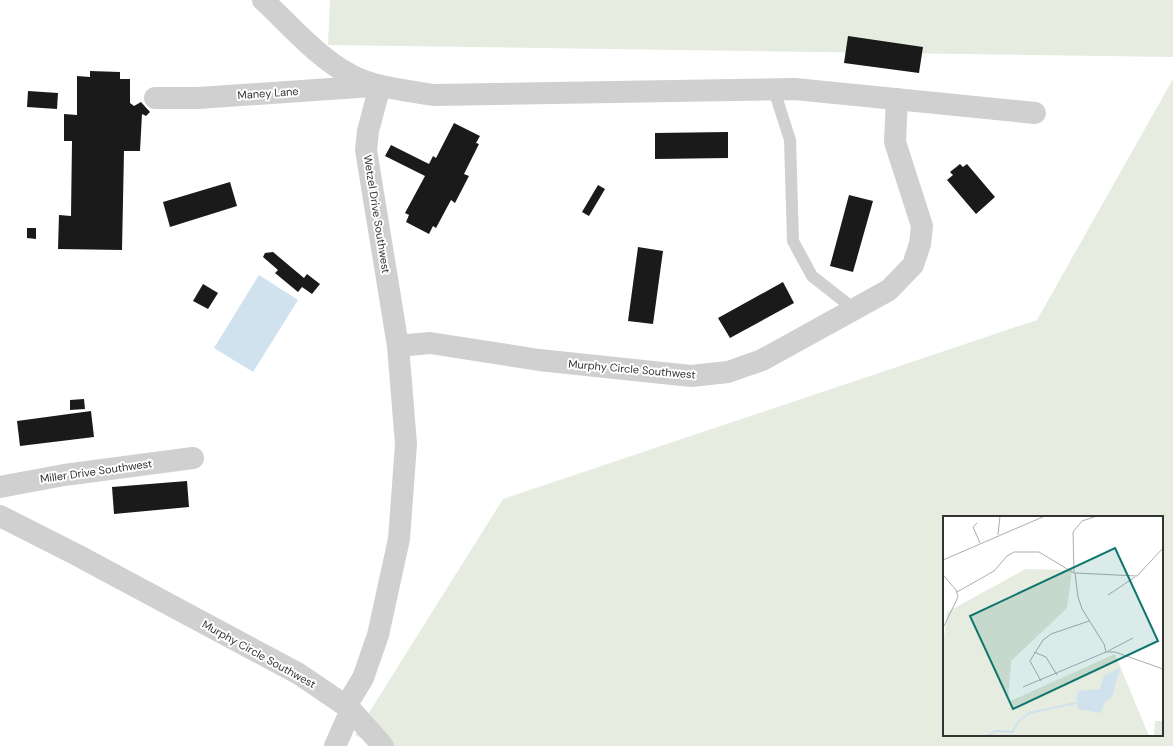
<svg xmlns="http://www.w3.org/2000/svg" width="1173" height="746" viewBox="0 0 1173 746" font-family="'DM Sans',sans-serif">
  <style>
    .green { fill: #e6ecdf; fill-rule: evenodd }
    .water { fill: #cfe2ee }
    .building { fill: #1a1a1a }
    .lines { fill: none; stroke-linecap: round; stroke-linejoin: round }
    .lane { stroke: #d0d0d0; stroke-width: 12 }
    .street { stroke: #d0d0d0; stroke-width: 22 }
    .labels { text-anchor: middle; stroke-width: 4; stroke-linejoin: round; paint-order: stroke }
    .street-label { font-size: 11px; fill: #333; stroke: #fff }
    .inset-river { fill: none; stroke: #cfe2ee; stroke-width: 2 }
    .inset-road { fill: none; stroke: #adadad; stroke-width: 1 }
    .view { fill: #0f766e; fill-opacity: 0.15; stroke: #0f766e; stroke-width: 2 }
    .inset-edge { fill: none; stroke: #333; stroke-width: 2 }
  </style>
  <rect width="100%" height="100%" fill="#fff"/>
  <!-- green -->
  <g class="green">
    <polygon points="330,0 1173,0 1173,57 328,45"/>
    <path d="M1173,79V746H376L355,735L503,499L1037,320ZM944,517H1162V735H944Z"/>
  </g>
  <!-- water -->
  <polygon class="water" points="259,275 298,300 253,372 214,348"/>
  <!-- building -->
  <g class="building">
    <polygon points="848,36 923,47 919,73 844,63"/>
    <polygon points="90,71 120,72 120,79 130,79 130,103 134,106 141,102 150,112 146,116 142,114 140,151 124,151 122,250 58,249 59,215 71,216 72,141 64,141 64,114 77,115 77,76 90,77"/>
    <polygon points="28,91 58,93 57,109 27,107"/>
    <polygon points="454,123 480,136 476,143 479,144 464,174 469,176 455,203 451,200 436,228 433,226 429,234 406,222 409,215 405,213 425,176 385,156 391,145 429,164 433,156 436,158"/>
    <polygon points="728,132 728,158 655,159 655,133"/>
    <polygon points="960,164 963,167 967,164 995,197 976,214 947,180 953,175 950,172"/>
    <polygon points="230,182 237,206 170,227 163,202"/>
    <polygon points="598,185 605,189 589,216 582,212"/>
    <polygon points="849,195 873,201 853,272 830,266"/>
    <polygon points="27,228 36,228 36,239 27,238"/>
    <polygon points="638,247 663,251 653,324 628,321"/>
    <polygon points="273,252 304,278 307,274 320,284 312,294 302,287 298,292 275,273 278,270 263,257 265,253"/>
    <polygon points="783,282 794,303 730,338 718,318"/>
    <polygon points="203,284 218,293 208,309 193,301"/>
    <polygon points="84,399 85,409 70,410 70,400"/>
    <polygon points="91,411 94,437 20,446 17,421"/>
    <polygon points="187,481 189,507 114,514 112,487"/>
  </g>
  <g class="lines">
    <!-- lane -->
    <polyline class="lane" points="774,90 790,140 793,241 812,276 854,309"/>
    <!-- street -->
    <g class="street">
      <path d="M263,0C289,24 317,57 349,74C374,88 406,90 434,95L795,89L1035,113"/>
      <polyline points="155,98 198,98 373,86"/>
      <polyline points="398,346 430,343 539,360 691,376 728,372 762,360 889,290 913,265 920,244 922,226 895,142 897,99"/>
      <polyline points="0,487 64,475 193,458"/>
      <polyline points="0,516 77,555 299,674 346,706 363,678 378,635 399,539 406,444 398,346 366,150 368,131 380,86"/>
      <polyline points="335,746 351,710 383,746"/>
    </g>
  </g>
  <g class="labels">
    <!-- street labels -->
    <g class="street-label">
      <text transform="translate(268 93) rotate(-4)" y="4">Maney Lane</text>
      <text transform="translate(377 214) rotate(81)" y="4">Wetzel Drive Southwest</text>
      <text transform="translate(632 369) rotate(5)" y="4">Murphy Circle Southwest</text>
      <text transform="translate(96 471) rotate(-8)" y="4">Miller Drive Southwest</text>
      <text transform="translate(259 654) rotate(29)" y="4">Murphy Circle Southwest</text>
    </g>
  </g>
  <!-- overview -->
  <g transform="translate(943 516)">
    <rect width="220" height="220" fill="#fff"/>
    <path d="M83,53L129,54L124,92L68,145L65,186L172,138L206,220H0V130L4,96ZM212,205H220V220H211Z" fill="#e6ecdf"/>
    <path d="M177,152L169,181L162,186L157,197L135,193L133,181L136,175L157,173L161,160Z" fill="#cfe2ee"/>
    <path class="inset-river" d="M45,220L52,215L69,216L76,205L86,197L133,187"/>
    <path class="inset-road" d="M34,7L30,11L37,27M55,19L57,0M0,44L102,0M0,59L13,74L15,81L0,112M14,76L51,55L64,40L71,36H96L131,57L130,16L139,5L154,0M165,79L192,61M165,135L190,122M91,136L103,141L114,159M163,136L161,128L139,93L135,81L132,57L194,60L220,32M98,165L87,145L100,124L108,118L146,105M80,171L163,136H172L220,153"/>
    <path class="view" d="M172,32L215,125L70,193L27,100Z"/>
    <rect width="220" height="220" class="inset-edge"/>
  </g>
</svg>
